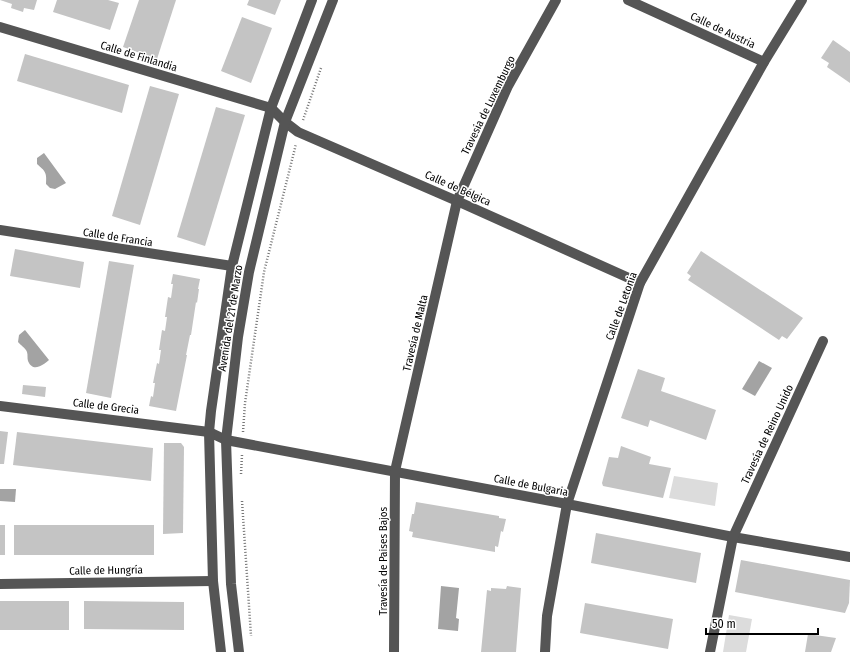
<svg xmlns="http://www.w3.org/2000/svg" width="850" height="652" viewBox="0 0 850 652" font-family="'Fira Sans Condensed',sans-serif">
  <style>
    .green { fill: #dcdcdc }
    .water { fill: #a3a3a3 }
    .building { fill: #c4c4c4 }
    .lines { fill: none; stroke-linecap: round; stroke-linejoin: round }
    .path { stroke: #777; stroke-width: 2.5; stroke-dasharray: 1 2; stroke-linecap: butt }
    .minor { stroke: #555; stroke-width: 10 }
    .labels { text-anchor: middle; stroke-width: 3; stroke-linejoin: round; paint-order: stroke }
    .street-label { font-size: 11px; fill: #000; stroke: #fff }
  </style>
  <rect width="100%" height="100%" fill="#fff"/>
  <!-- green -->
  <g class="green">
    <polygon points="674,476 718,483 715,506 669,498"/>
    <polygon points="729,615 752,619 746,652 723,652"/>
  </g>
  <!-- water -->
  <g class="water">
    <path d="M44,153L66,183L55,189L50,188L46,184C47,172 45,171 37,164V158Z"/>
    <path d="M25,330L49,360C43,365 33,373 28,361C27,358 28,355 27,352C25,347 21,346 18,342L19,335Z"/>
    <polygon points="759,361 772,368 755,396 742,389"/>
    <polygon points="0,489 16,489 15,502 0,501"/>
    <polygon points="441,586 459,588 456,618 459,619 458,631 438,629"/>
  </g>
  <!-- building -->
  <g class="building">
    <polygon points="0,0 37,0 34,10 24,8 23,12 11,8 12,4"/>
    <polygon points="57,0 108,0 119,3 110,30 53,12"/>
    <polygon points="139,0 176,0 157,59 123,47"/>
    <polygon points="249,0 281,0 275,15 247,5"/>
    <polygon points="242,17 272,28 251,83 221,71"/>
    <polygon points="833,40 850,52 850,83 827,67 829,63 821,58"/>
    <polygon points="25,54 129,85 122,113 17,81"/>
    <polygon points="150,86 179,94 140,225 112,216"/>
    <polygon points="216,107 245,115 205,246 177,237"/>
    <polygon points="15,249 84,262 80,288 10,276"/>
    <polygon points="701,251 803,318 787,339 782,336 779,340 688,280 691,276 687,273"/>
    <polygon points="109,261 134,265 111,398 86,393"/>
    <polygon points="173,274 200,279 198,289 199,289 197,303 196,302 191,335 190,335 186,355 187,355 176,411 149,406 151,396 153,397 155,383 153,383 157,363 159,364 161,350 159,350 162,330 165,331 167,317 165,317 168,297 171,298 173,284 171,284"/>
    <polygon points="638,369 665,378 661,391 716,410 706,440 650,420 648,427 621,418"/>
    <polygon points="23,385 46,387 45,397 22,394"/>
    <polygon points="0,431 8,432 4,464 0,464"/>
    <polygon points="17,432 153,448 151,481 13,465"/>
    <polygon points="164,443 181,443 184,447 183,533 163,534"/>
    <polygon points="621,446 651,457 649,464 671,468 663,498 603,486 602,483 609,457 618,458"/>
    <polygon points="416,502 499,516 499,518 506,519 503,532 501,531 498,547 495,546 495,552 412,537 413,532 409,531 412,514 414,514"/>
    <rect x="0" y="525" width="5" height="30"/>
    <rect x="14" y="525" width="140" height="30"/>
    <polygon points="596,533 701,553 696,583 591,563"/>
    <polygon points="741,560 850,580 849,603 845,613 735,592"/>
    <polygon points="507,586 521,588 516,652 481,652 487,590 491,591 491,588 506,589"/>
    <rect x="0" y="601" width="69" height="29"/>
    <polygon points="84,601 184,602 184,630 84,629"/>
    <polygon points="585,603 673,619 668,649 580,633"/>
    <polygon points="808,634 836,638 831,652 805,652"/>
  </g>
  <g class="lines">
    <!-- path -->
    <g class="path">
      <polyline points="303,120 321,68"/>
      <polyline points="243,432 245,403 264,272 296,144"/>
      <polyline points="241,474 242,455"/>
      <polyline points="242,501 251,636"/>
    </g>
    <!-- minor -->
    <g class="minor">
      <polyline points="628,0 764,62"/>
      <polyline points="0,27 271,108 285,122 298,132 457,201 640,283"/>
      <polyline points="0,230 232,266"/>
      <polyline points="0,406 209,432 226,440 242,443 567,504 733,537 850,557"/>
      <polyline points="0,584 213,581"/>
      <polyline points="221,652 213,581 209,432 211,411 232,266 271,108 312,0"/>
      <polyline points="239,652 231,584 226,440 238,337 249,272 285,122 333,0"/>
      <polyline points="394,652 395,471 457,201 508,86 556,0"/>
      <polyline points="545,652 547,616 567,504 640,283 764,62 802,0"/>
      <polyline points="710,652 733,537 823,341"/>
    </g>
  </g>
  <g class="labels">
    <!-- street labels -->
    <g class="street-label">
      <text transform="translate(723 30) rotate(25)" y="4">Calle de Austria</text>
      <text transform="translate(139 56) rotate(17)" y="4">Calle de Finlandia</text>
      <text transform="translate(488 105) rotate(-64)" y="4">Travesía de Luxemburgo</text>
      <text transform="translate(458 188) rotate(24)" y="4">Calle de Bélgica</text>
      <text transform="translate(118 237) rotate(9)" y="4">Calle de Francia</text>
      <text transform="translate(621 306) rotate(-70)" y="4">Calle de Letonia</text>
      <text transform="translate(230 318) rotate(-81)" y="4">Avenida del 21 de Marzo</text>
      <text transform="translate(415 333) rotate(-77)" y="4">Travesía de Malta</text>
      <text transform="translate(106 406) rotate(7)" y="4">Calle de Grecia</text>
      <text transform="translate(767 434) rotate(-65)" y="4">Travesía de Reino Unido</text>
      <text transform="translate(531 485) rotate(11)" y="4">Calle de Bulgaria</text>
      <text transform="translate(383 561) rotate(-90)" y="4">Travesía de Paises Bajos</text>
      <text transform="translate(106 570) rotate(-1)" y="4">Calle de Hungría</text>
    </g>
  </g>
  <!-- scale -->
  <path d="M706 628v6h112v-6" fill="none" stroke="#000000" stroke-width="2"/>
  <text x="712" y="628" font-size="12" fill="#000000" stroke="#ffffff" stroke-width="3" paint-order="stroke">50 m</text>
</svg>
